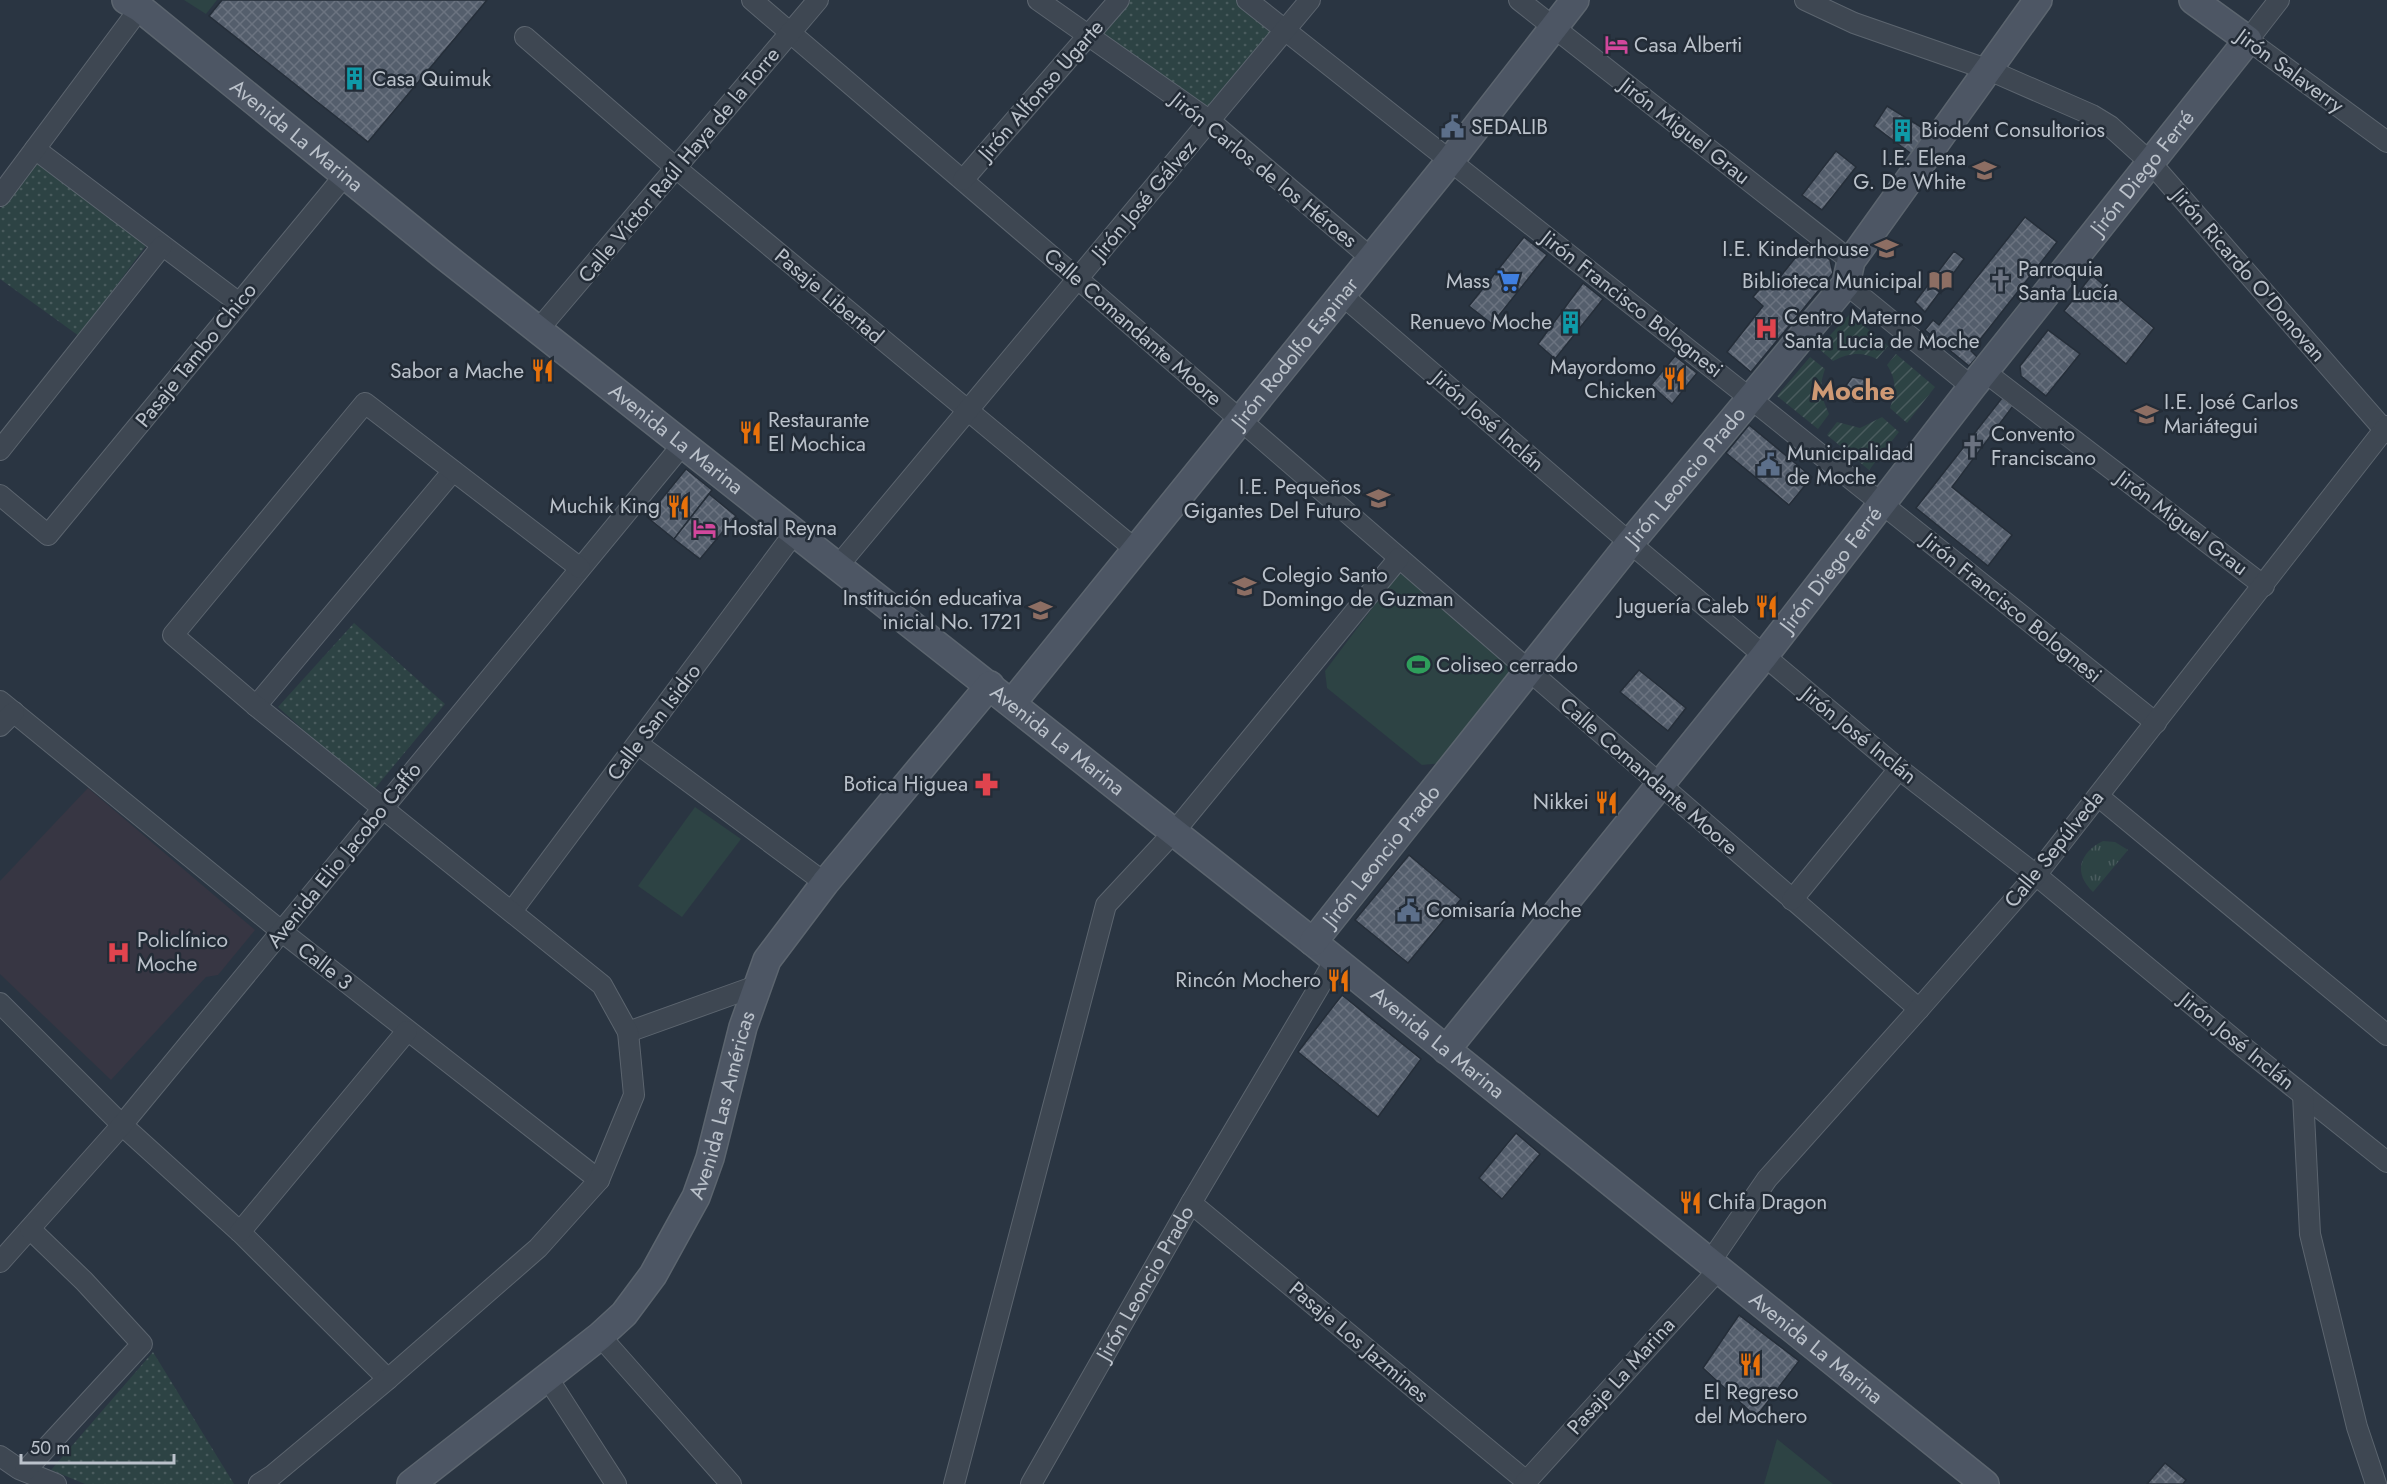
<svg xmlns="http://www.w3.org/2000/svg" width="2387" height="1484" viewBox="0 0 2387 1484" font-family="Jost,sans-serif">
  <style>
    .medical { fill: #373643 }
    .grass { fill: url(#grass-tufts) }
    .park { fill: url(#park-dots) }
    .garden { fill: url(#garden-furrows) }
    .pitch { fill: #2d4344 }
    .building { fill: url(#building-cross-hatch); stroke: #252e39; stroke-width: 1.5 }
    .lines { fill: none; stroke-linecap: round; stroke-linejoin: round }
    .street-casing { stroke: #5c656f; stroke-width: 22 }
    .secondary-casing { stroke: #5c656f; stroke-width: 30 }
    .street { stroke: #3e4752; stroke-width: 20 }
    .secondary { stroke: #4d5664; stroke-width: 27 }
    .labels { text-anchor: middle; stroke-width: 5; stroke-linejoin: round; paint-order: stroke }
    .poi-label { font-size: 21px; fill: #bbc2cb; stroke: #232c37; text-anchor: start }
    .street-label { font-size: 21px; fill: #bbc2cb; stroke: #232c37 }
    .district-label { font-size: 27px; font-weight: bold; fill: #ce9974; stroke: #232c37 }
  </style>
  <defs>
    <pattern id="grass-tufts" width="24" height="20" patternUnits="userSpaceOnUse" patternTransform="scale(1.5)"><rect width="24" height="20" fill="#2d4344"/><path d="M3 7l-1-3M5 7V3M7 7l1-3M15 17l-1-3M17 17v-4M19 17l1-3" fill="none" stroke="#4a5c5e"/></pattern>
    <pattern id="park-dots" width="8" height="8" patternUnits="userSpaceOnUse" patternTransform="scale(1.5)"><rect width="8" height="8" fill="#2d4344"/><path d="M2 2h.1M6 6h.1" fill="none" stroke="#4a5c5e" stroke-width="1.8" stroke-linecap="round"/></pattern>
    <pattern id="garden-furrows" width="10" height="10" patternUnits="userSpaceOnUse" patternTransform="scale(1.5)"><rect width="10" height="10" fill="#2d4344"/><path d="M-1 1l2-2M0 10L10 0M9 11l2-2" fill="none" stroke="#4a5c5e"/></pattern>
    <pattern id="building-cross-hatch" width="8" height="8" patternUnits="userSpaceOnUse" patternTransform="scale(1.5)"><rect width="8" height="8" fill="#545e6c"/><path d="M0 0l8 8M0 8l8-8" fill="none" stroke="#6b7380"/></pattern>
  </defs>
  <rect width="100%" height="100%" fill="#2a3542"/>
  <!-- medical -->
  <polygon class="medical" points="88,788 255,930 218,975 206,977 111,1080 0,974 0,881"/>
  <!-- grass -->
  <path class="grass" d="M2103,841L2115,842L2128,850L2093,892C2073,873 2079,853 2103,841Z"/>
  <!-- park -->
  <g class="park">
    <polygon points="1125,0 1240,0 1278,30 1207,115 1095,35"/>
    <polygon points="37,160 148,243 79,336 0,279 0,209"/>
    <polygon points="354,623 445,704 372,792 278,707"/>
    <polygon points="153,1352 234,1484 85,1484 51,1470"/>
  </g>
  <!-- garden -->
  <g class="garden">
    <path d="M1850,314L1888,346L1877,359C1861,351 1849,353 1833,361L1818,348Z"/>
    <path d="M1896,354L1935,387L1907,423L1890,408C1896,392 1897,380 1887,365Z"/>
    <path d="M1810,357L1825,369C1818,390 1821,394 1829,414L1818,429L1777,396Z"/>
    <polygon points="1882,417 1899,432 1869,470 1827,435 1837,422 1860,428"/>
  </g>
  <!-- pitch -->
  <g class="pitch">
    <polygon points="184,0 217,0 206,14"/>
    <polygon points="1398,574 1409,575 1505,658 1509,676 1443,763 1422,765 1327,688 1325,671"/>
    <polygon points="695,807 741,839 682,917 638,886"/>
    <polygon points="1777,1439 1833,1484 1764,1484"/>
  </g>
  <!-- building -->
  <g class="building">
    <polygon points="222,0 487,0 368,142 209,16"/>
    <polygon points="1887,106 1934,135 1917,158 1874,126"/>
    <polygon points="1836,151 1856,167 1822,210 1802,195"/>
    <polygon points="2025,217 2057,242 1971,351 1977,357 1969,366 1925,330 1933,320 1939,325"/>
    <polygon points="1524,237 1547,255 1492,324 1469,306"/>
    <polygon points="1808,242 1830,260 1833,273 1751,372 1727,352 1763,306 1753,297 1774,272 1780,277"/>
    <polygon points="1954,251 1964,259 1925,312 1915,302"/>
    <polygon points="2092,275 2154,328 2126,364 2064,311"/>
    <polygon points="1583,283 1603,299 1555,359 1538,344"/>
    <polygon points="2048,330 2080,354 2046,396 2021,376 2020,366"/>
    <polygon points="1675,356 1697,373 1672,404 1651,385"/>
    <polygon points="1852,377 1863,379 1869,385 1871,394 1864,402 1854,402 1847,396 1845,387"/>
    <polygon points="2002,398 2013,406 1952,487 2012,535 1988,566 1916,508"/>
    <polygon points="1749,425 1812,477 1789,505 1726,453"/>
    <polygon points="686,469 712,490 674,539 647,517"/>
    <polygon points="709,494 736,516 700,559 674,539"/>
    <polygon points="1639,670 1686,708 1668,731 1620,692"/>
    <polygon points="1409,855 1461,899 1408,963 1355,920"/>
    <polygon points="1342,995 1421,1059 1378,1117 1298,1052"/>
    <polygon points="1516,1133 1540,1154 1502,1199 1479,1178"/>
    <polygon points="1739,1315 1799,1361 1756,1417 1703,1368"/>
    <polygon points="2165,1463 2186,1480 2183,1484 2147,1484"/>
  </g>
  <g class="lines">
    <defs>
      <g id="street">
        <polyline points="752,0 1078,279 1919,1009"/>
        <polyline points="1038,0 1210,121 1371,258"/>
        <polyline points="1247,0 1751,399 2156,723"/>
        <polyline points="1519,0 1851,261"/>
        <polyline points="1805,0 1854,23 1989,70 2092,115 2110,126 2151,163 2387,433"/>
        <polyline points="2279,0 2248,40 2387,142"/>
        <polyline points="525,37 676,168 1136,550"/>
        <polyline points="35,149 239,303"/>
        <polyline points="963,180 1119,0"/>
        <polyline points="0,196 140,8"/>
        <polyline points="1846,284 1972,387"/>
        <polyline points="1342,295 1630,543 1899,769 2036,875 2242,1046 2387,1162"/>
        <polyline points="538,330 818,0"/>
        <polyline points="1985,372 2264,586"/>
        <polyline points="0,450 162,246"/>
        <polyline points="0,495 48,535 345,175"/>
        <polyline points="838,566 1310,0"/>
        <polyline points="0,701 281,931 599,1180"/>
        <polyline points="256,706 453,471"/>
        <polyline points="0,726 14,712"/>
        <polyline points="638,744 825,883"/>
        <polyline points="2098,796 2387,1035"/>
        <polyline points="1792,900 1899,769"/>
        <polyline points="512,911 795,532"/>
        <polyline points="0,1003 122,1125 240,1232 388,1379"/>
        <polyline points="628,1032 756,986"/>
        <polyline points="2303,1095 2310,1234 2357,1427 2376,1484"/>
        <polyline points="1191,1203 1526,1481"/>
        <polyline points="240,1232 407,1031"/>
        <polyline points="0,1262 122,1125 683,444"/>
        <polyline points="1710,1262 1767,1179 1919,1009 2036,875 2387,426"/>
        <polyline points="600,1336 731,1484"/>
        <polyline points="547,1377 616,1484"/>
        <polyline points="0,1456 19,1469 56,1484"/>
        <polyline points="25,1471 142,1344 84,1281 30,1229"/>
        <polyline points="259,1484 273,1475 388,1379 538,1248 599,1180 634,1095 628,1032 602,985 256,706 173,635 365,403 580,568"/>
        <polyline points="954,1484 1106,905 1174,832 1399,558"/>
        <path id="s1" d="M1031,1484L1191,1203L1335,960"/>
        <polyline points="1524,1484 1719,1269"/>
      </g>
      <g id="secondary">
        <path id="s2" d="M126,0L140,8L442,254L1313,942L1985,1484"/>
        <path id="s3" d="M1012,703L1450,161L1575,0"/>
        <path id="s4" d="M1313,942L1630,543L1846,284L1851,261L2038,0"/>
        <path id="s5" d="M1446,1050L1764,656L1972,387L2248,40L2193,0"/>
        <path id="s6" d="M411,1484L600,1336L624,1314L653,1275L696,1197L710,1158L743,1027L767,960L825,883L990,685"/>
      </g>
    </defs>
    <!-- street casing -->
    <use href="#street" class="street-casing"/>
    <!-- secondary casing -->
    <use href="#secondary" class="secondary-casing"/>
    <!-- street -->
    <use href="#street" class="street"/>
    <!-- secondary -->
    <use href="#secondary" class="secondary"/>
  </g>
  <!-- icons -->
  <defs>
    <symbol id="hotel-bare" viewBox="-9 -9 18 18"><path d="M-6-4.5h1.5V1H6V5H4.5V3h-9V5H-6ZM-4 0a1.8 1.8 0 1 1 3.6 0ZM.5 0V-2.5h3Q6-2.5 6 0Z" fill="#d1479c" stroke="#232c37" stroke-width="2.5" paint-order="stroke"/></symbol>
    <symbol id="building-bare" viewBox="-9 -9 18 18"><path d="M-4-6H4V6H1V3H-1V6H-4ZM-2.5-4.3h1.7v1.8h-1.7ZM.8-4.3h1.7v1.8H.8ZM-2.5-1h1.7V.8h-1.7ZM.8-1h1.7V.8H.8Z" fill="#0f9aa8" stroke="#232c37" stroke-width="2.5" paint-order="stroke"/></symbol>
    <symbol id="civic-bare" viewBox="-9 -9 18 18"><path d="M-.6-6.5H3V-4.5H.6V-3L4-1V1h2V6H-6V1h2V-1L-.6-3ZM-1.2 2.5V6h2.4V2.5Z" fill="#5c6f8a" stroke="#232c37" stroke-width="2.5" paint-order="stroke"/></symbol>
    <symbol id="school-bare" viewBox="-9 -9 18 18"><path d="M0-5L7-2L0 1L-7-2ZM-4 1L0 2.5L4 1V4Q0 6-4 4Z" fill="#8d6e63" stroke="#232c37" stroke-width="2.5" paint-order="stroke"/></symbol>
    <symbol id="supermarket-bare" viewBox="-9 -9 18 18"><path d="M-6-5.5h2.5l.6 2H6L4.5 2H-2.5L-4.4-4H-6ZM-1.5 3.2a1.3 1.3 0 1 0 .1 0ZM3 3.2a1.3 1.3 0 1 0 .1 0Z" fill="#3f7fe0" stroke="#232c37" stroke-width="2.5" paint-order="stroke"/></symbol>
    <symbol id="library-bare" viewBox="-9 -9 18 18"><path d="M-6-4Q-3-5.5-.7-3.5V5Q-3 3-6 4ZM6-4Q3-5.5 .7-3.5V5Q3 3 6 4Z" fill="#8d6e63" stroke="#232c37" stroke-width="2.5" paint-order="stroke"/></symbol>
    <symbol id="church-bare" viewBox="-9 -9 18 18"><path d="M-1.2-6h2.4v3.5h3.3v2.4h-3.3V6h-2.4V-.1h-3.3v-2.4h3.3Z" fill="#6b7280" stroke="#232c37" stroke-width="2.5" paint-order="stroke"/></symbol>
    <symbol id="hospital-bare" viewBox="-9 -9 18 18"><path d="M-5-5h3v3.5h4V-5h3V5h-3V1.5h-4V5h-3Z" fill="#e0444e" stroke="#232c37" stroke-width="2.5" paint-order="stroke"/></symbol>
    <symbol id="restaurant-bare" viewBox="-9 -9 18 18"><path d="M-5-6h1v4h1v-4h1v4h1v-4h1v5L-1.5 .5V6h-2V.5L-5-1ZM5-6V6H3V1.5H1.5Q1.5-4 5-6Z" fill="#e8710a" stroke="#232c37" stroke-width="2.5" paint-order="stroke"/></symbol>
    <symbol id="stadium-bare" viewBox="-9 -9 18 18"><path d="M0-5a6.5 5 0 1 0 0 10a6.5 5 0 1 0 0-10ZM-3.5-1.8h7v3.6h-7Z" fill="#2e9e5b" stroke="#232c37" stroke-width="2.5" paint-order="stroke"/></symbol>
    <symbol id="pharmacy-bare" viewBox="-9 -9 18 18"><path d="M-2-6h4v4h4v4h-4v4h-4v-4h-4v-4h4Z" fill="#e0444e" stroke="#232c37" stroke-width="2.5" paint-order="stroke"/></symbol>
  </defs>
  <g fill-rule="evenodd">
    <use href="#hotel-bare" x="1600" y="28" width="33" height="33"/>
    <use href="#building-bare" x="338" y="62" width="33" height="33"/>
    <use href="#civic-bare" x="1436" y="110" width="33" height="33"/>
    <use href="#building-bare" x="1886" y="114" width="33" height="33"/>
    <use href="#school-bare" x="1968" y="154" width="33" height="33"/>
    <use href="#school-bare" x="1870" y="232" width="33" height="33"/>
    <use href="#supermarket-bare" x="1492" y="264" width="33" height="33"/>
    <use href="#library-bare" x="1924" y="264" width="33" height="33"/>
    <use href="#church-bare" x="1984" y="264" width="33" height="33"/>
    <use href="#building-bare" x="1554" y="306" width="33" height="33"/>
    <use href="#hospital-bare" x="1750" y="312" width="33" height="33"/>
    <use href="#restaurant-bare" x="526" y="354" width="33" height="33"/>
    <use href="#restaurant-bare" x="1658" y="362" width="33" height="33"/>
    <use href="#school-bare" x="2130" y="398" width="33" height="33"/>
    <use href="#restaurant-bare" x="734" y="416" width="33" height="33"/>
    <use href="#church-bare" x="1956" y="430" width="33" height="33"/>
    <use href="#civic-bare" x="1752" y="448" width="33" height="33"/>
    <use href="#school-bare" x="1362" y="482" width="33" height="33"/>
    <use href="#restaurant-bare" x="662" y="490" width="33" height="33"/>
    <use href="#hotel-bare" x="688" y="512" width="33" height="33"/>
    <use href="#school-bare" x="1228" y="570" width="33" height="33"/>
    <use href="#restaurant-bare" x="1750" y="590" width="33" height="33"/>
    <use href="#school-bare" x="1024" y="594" width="33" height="33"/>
    <use href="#stadium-bare" x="1402" y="648" width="33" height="33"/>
    <use href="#pharmacy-bare" x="970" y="768" width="33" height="33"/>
    <use href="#restaurant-bare" x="1590" y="786" width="33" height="33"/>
    <use href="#civic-bare" x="1392" y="894" width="33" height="33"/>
    <use href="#hospital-bare" x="102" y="936" width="33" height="33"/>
    <use href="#restaurant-bare" x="1322" y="964" width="33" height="33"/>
    <use href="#restaurant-bare" x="1674" y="1186" width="33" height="33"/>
    <use href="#restaurant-bare" x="1734" y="1348" width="33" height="33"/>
  </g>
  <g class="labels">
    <!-- poi labels -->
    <g class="poi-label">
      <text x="1634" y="52">Casa Alberti</text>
      <text x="372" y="86">Casa Quimuk</text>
      <text x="1471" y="134">SEDALIB</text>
      <text x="1921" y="137">Biodent Consultorios</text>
      <text x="1966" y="165" text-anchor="end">I.E. Elena<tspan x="1966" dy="24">G. De White</tspan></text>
      <text x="1869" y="256" text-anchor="end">I.E. Kinderhouse</text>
      <text x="2018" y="276">Parroquia<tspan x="2018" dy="24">Santa Lucía</tspan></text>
      <text x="1490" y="288" text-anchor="end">Mass</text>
      <text x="1922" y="288" text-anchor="end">Biblioteca Municipal</text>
      <text x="1784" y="324">Centro Materno<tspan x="1784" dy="24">Santa Lucia de Moche</tspan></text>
      <text x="1552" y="329" text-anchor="end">Renuevo Moche</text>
      <text x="1656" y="374" text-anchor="end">Mayordomo<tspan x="1656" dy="24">Chicken</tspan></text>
      <text x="524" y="378" text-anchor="end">Sabor a Mache</text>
      <text x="2164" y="409">I.E. José Carlos<tspan x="2164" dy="24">Mariátegui</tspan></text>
      <text x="768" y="427">Restaurante<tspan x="768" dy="24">El Mochica</tspan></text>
      <text x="1991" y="441">Convento<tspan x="1991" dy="24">Franciscano</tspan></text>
      <text x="1787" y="460">Municipalidad<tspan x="1787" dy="24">de Moche</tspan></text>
      <text x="1361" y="494" text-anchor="end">I.E. Pequeños<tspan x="1361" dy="24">Gigantes Del Futuro</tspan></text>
      <text x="660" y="513" text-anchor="end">Muchik King</text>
      <text x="723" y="535">Hostal Reyna</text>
      <text x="1262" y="582">Colegio Santo<tspan x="1262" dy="24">Domingo de Guzman</tspan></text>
      <text x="1022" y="605" text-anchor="end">Institución educativa<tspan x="1022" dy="24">inicial No. 1721</tspan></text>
      <text x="1749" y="613" text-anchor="end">Juguería Caleb</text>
      <text x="1436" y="672">Coliseo cerrado</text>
      <text x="968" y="791" text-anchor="end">Botica Higuea</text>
      <text x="1589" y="809" text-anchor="end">Nikkei</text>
      <text x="1426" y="917">Comisaría Moche</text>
      <text x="137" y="947">Policlínico<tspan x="137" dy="24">Moche</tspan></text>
      <text x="1321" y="987" text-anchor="end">Rincón Mochero</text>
      <text x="1708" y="1209">Chifa Dragon</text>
      <text x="1751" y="1399" text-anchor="middle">El Regreso<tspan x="1751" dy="24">del Mochero</tspan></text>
    </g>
    <!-- street labels -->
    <g class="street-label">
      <text transform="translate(2290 71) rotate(36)" y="7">Jirón Salaverry</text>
      <text transform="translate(1041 90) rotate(-49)" y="7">Jirón Alfonso Ugarte</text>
      <text transform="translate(1685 131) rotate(38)" y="7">Jirón Miguel Grau</text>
      <text dy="7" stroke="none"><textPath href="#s2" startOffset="218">Avenida La Marina</textPath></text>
      <text transform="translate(679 165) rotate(-50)" y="7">Calle Víctor Raúl Haya de la Torre</text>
      <text transform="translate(1264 170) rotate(39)" y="7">Jirón Carlos de los Héroes</text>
      <text dy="7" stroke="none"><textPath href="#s5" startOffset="1120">Jirón Diego Ferré</textPath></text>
      <text transform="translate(1144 200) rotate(-50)" y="7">Jirón José Gálvez</text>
      <text transform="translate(2249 275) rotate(49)" y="7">Jirón Ricardo O'Donovan</text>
      <text transform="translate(829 296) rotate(40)" y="7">Pasaje Libertad</text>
      <text transform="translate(1632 304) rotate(38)" y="7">Jirón Francisco Bolognesi</text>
      <text transform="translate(1133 327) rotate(41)" y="7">Calle Comandante Moore</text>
      <text dy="7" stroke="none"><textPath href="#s3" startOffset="450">Jirón Rodolfo Espinar</textPath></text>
      <text transform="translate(196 355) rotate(-51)" y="7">Pasaje Tambo Chico</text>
      <text transform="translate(1488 421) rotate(41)" y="7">Jirón José Inclán</text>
      <text dy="7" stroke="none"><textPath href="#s2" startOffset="704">Avenida La Marina</textPath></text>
      <text dy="7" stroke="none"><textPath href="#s4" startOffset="596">Jirón Leoncio Prado</textPath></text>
      <text transform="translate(2182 523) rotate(37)" y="7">Jirón Miguel Grau</text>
      <text dy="7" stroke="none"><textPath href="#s5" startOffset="616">Jirón Diego Ferré</textPath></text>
      <text transform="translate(2012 608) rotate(39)" y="7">Jirón Francisco Bolognesi</text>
      <text transform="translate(654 722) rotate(-53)" y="7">Calle San Isidro</text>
      <text transform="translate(1859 735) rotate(39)" y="7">Jirón José Inclán</text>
      <text dy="7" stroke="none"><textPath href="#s2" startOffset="1190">Avenida La Marina</textPath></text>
      <text transform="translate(1649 776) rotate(41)" y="7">Calle Comandante Moore</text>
      <text transform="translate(2054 849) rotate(-51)" y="7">Calle Sepúlveda</text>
      <text transform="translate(344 855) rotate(-51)" y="7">Avenida Elio Jacobo Caffo</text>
      <text dy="7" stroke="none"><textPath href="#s4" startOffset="110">Jirón Leoncio Prado</textPath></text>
      <text transform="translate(325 966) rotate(38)" y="7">Calle 3</text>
      <text transform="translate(2237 1041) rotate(39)" y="7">Jirón José Inclán</text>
      <text dy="7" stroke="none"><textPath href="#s2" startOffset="1676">Avenida La Marina</textPath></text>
      <text dy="7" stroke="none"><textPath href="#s6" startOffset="506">Avenida Las Américas</textPath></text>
      <text dy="7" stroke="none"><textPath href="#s1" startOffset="231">Jirón Leoncio Prado</textPath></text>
      <text transform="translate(1359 1342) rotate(40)" y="7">Pasaje Los Jazmines</text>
      <text dy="7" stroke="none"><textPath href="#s2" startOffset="2162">Avenida La Marina</textPath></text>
      <text transform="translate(1621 1376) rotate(-48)" y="7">Pasaje La Marina</text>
    </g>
    <!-- district labels -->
    <g class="district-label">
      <text x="1853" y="400">Moche</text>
    </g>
  </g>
  <!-- scale -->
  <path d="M21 1454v9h153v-9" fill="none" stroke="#bbc2cb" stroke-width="3"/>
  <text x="30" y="1454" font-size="18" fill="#bbc2cb" stroke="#232c37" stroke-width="4.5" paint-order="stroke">50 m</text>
</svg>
